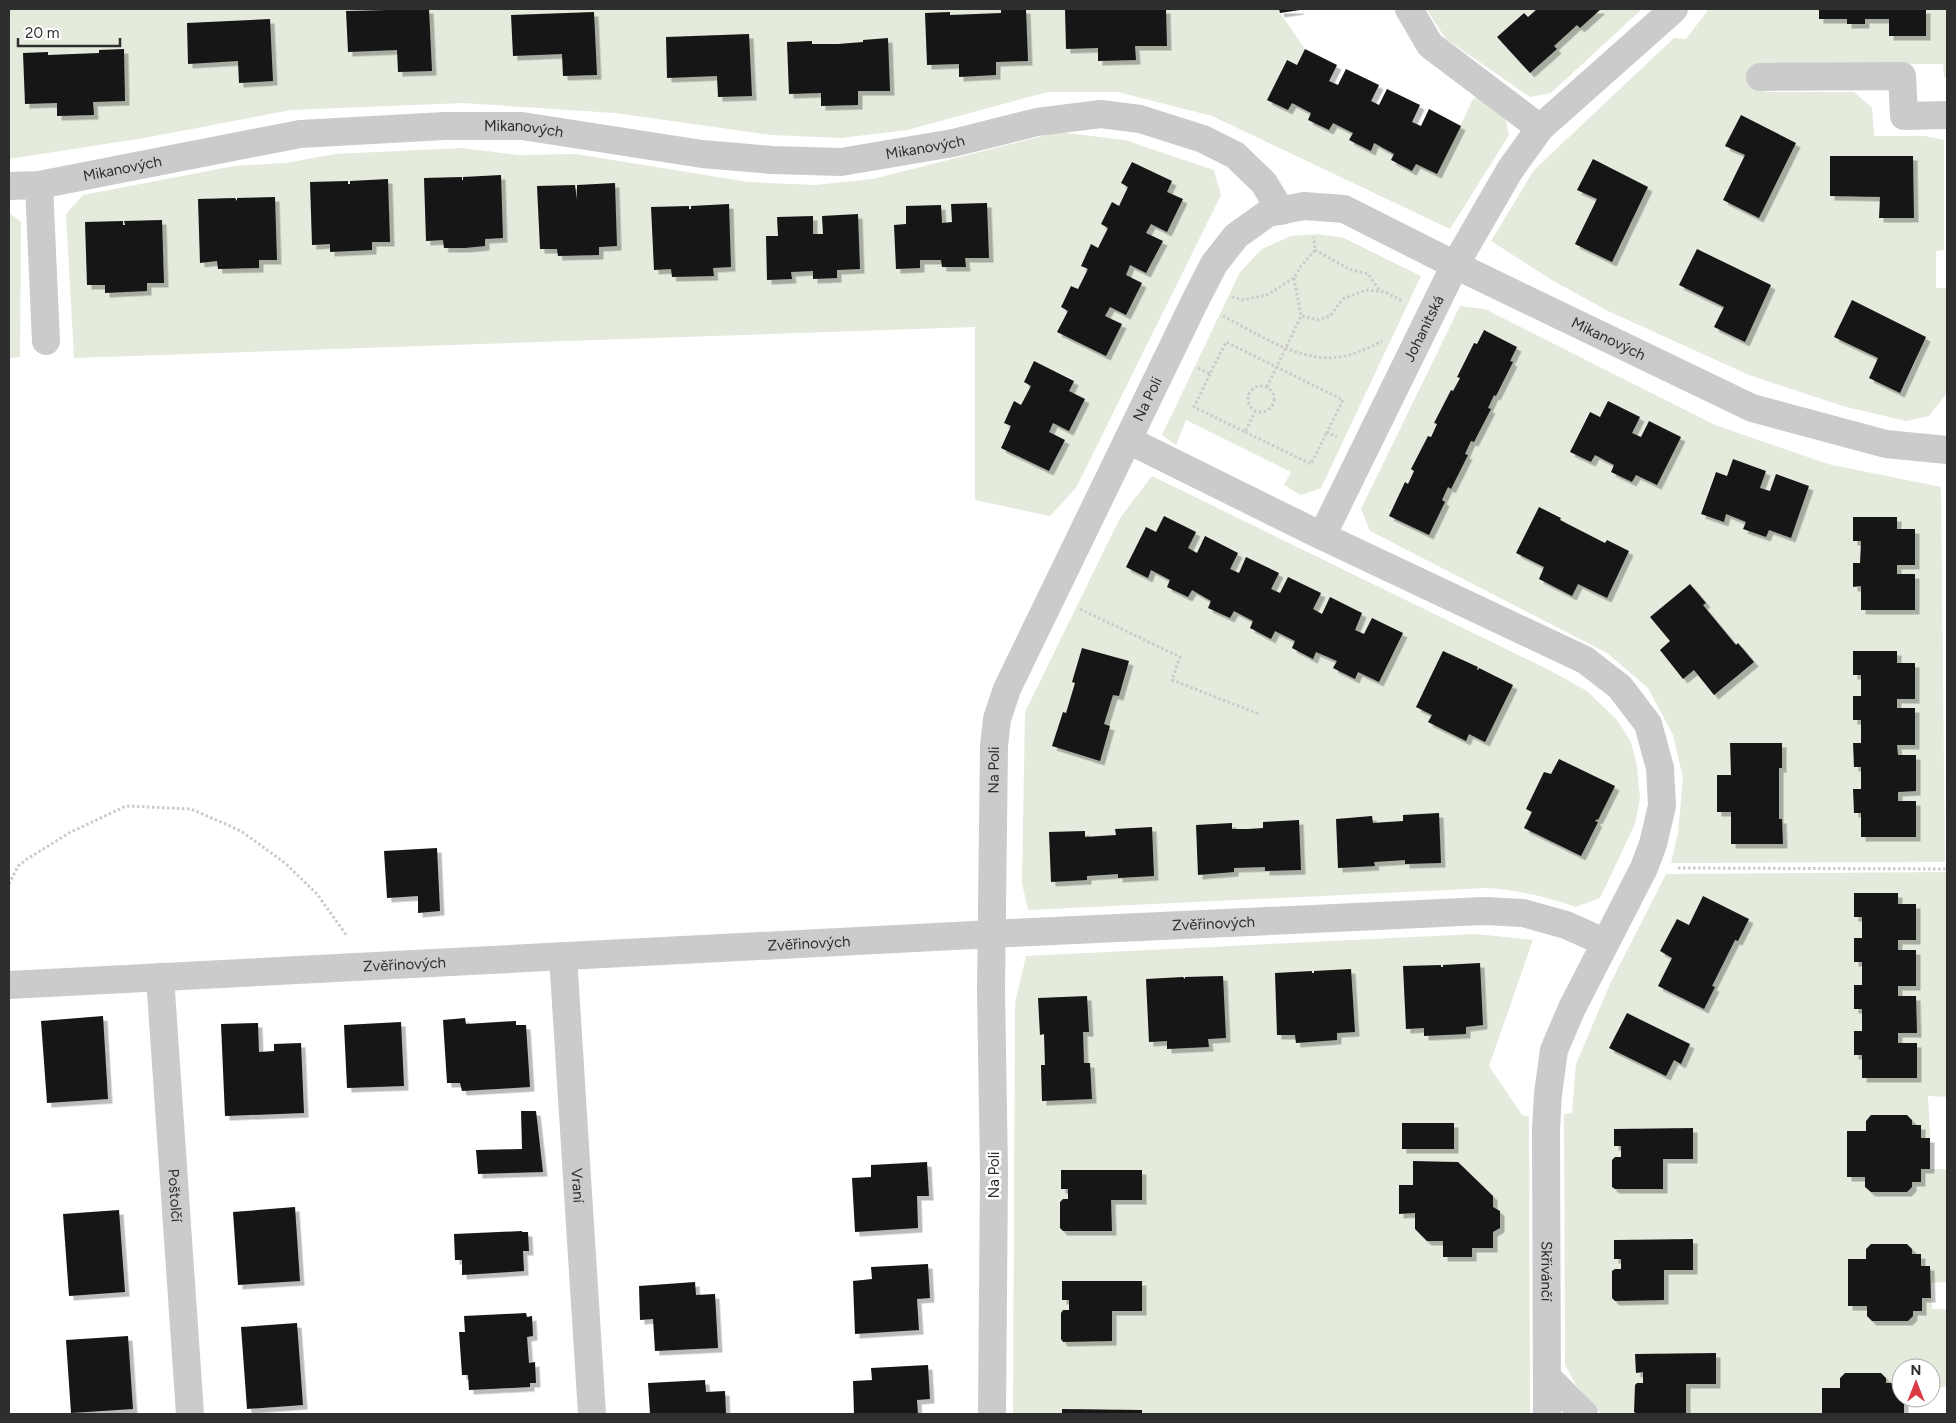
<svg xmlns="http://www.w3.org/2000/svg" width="1956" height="1423" viewBox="0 0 1956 1423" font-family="Figtree,sans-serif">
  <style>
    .green { fill: #e4eadc; fill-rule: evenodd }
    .building { fill: #151515; filter: url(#shadow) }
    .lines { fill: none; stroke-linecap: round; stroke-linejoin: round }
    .path { stroke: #cbcbcb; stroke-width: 3; stroke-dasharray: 2.5 2.5; stroke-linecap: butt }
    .minor { stroke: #cbcbcb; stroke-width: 28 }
    .labels { text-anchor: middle; stroke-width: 5; stroke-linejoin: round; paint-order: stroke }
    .street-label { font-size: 15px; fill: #2e2e2e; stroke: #fff }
  </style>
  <defs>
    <filter id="shadow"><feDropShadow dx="4.5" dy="4.5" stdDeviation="0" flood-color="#0004"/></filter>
  </defs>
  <rect width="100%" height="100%" fill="#fff"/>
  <!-- green -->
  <g class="green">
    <polygon points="9,9 1279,9 1280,13 1305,49 1297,65 1286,60 1267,100 1288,110 1292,103 1311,113 1308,120 1329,130 1333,123 1353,133 1349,140 1371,150 1374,143 1395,154 1391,161 1412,171 1416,164 1437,174 1473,99 1480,96 1505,116 1509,135 1450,229 1212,116 1118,92 1048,92 907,130 841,138 772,135 615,113 463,103 291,110 144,138 9,159"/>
    <polygon points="1426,9 1537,9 1528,17 1523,13 1497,37 1530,73 1557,49 1554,46 1577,25 1580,28 1601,9 1642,9 1551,93 1530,97 1446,39"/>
    <path d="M1709,9H1819L1820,19H1847V24H1864L1865,19H1889V36H1925L1926,9H1947V77H1944L1943,64L1751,65V82L1767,92H1854L1872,108L1874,136H1925L1944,140V250L1936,251V288H1947L1946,394L1929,416L1906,421L1846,407L1749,375L1608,311L1550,279L1491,241L1534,170L1674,38L1686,39ZM1741,115L1796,143L1759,218L1723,200L1745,155L1726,146ZM1830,156L1913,157L1914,218H1880V197ZM1593,159L1648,188L1612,262L1597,199L1578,190ZM1697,249L1771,285L1745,342L1714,327L1724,307L1679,285ZM1835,337L1917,359L1900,393L1869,378L1878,358Z"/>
    <path d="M1058,132L1125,140L1214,170L1221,195L1076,488L1050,516L975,500V327L74,358L66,214L83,195L234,166L286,163L335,154L462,148L519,155L576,154L748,182L815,185L873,179ZM1132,162L1171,181L1167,192V232L1151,224L1146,233L1162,241L1146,273L1130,265L1126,275L1142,283L1126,315L1110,307L1105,316L1122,324L1106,356L1057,332L1068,311L1061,307L1071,286L1078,289L1088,269L1081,266L1091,244L1098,248L1108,228L1102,224L1112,203L1119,206L1128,187L1121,183ZM1034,361L1074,380L1069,391L1085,399L1069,431L1053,423L1049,432L1065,440L1049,471L1001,448L1011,426L1004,423L1014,402L1021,405L1031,386L1024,382Z"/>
    <polygon points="9,213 21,222 20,357 9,358"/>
    <polygon points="1317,234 1344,238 1421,276 1321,488 1301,495 1284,485 1291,472 1186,420 1176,445 1162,435 1240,272 1262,249 1291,236"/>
    <path d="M1460,306L1485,309L1715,425L1828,464L1941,487L1945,862L1671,863L1678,833L1683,778L1673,735L1648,688L1607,653L1370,531L1361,509ZM1483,330L1517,347L1510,361L1513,363L1497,396L1494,395L1488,408L1490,410L1474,442L1471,441L1465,454L1468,455L1451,489L1448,487L1442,500L1445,502L1429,535L1389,516L1405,482L1408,484L1414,471L1412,469L1437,424L1434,423L1451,390L1453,391L1460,378L1457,376L1473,344H1477ZM1608,401L1640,417L1632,433L1641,437L1649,421L1681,437L1657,485L1636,475L1632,482L1611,472L1614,465L1595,455L1591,462L1570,452L1589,412L1600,417ZM1733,459L1766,471L1760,488L1770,491L1776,474L1809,486L1791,538L1769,530L1744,529L1746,522L1726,514L1724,521L1701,514L1715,472L1727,476ZM1539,507L1561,517L1560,520L1605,543L1607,540L1629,551L1606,598L1578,584L1572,595L1539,579L1544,567L1516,553ZM1853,517H1897V529H1915V564L1897,565V574L1915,575V610H1861V586L1853,587V563H1860L1861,541H1853ZM1690,584L1705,603L1703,605L1736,645L1738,643L1754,662L1714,695L1694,670L1683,678L1660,650L1670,641L1650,617ZM1853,651H1897V663H1915V698L1897,699V708L1915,709V745H1897L1898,755H1916L1898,792V801L1916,802V837L1861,813H1854L1853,790L1861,789V767H1854L1853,743H1861V720H1853V697L1861,696V675H1853ZM1730,743H1782V767L1779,768V819H1782V844H1731V812H1717V775H1731Z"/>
    <path d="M1152,476L1549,670L1587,691L1617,720L1631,742L1637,766L1640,798L1635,824L1600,898L1576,907C1547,897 1518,890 1487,888L1028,910L1022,883L1025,712L1120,518Z"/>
    <path d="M1947,872V1097L1928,1096L1930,1138H1921L1912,1125V1120L1906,1115H1871L1866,1121V1131H1847V1177H1865V1187L1871,1192H1907L1912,1187V1182H1921V1169H1947V1282L1930,1283V1266H1921V1254H1912V1249L1907,1244H1871L1866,1259L1848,1260V1306H1867V1316L1872,1321H1908L1913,1316V1311H1922V1298H1931L1932,1309H1947V1387L1931,1388V1368H1901V1395H1896L1895,1383H1886V1378L1881,1373H1846L1840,1378V1388H1822V1414H1671H1686V1384H1716V1354H1636V1372H1643V1383H1637L1635,1385L1634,1412L1637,1414H1601L1576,1385L1565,1365L1564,1114L1572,1113L1576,1064L1610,984L1666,874ZM1854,893H1898V904L1916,905V940H1898V950H1916V986H1898V996L1916,997V1033H1898V1043H1916V1078H1862V1055H1854V1032L1862,1031V1009L1854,1008V985H1862V962H1854V939L1862,938V917H1854ZM1703,896L1749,919L1738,941L1735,940L1712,986L1715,987L1704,1009L1658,986L1672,958L1660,951L1677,919L1689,925ZM1627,1013L1690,1044L1681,1064L1674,1060L1666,1076L1610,1048ZM1692,1128L1663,1159V1189H1615L1612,1187L1621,1157V1146H1614V1129ZM1614,1240L1693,1239V1270L1621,1269V1259L1614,1258Z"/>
    <path d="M1475,934L1533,940L1489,1066L1522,1115L1529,1117L1530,1414H1142V1410H1062V1414H1013L1015,1003L1026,956ZM1402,1124H1454V1149H1403ZM1413,1161L1458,1162L1493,1196V1207L1500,1211V1228L1493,1232V1248H1472L1471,1257H1443V1241L1415,1213L1399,1214V1185H1413ZM1062,1170H1141V1200H1111V1231H1063L1060,1228L1068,1199V1189ZM1062,1281H1142V1311H1112V1341L1063,1342L1061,1339V1313L1063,1310H1069V1300H1062Z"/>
  </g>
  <!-- building -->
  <g class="building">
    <polygon points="429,9 432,71 398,72 397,50 348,52 346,11"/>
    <polygon points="1026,9 1028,61 996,62 996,75 959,77 959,64 927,65 925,13 950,12 950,15 976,14 1001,13 1001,10"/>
    <polygon points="1065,9 1166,9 1167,46 1135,46 1136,60 1098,61 1098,48 1066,49"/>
    <polygon points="1279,9 1299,9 1300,10 1280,13"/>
    <polygon points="1537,9 1601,9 1580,28 1577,25 1554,46 1557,49 1530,73 1497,37 1524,13 1528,17"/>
    <polygon points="1819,9 1926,9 1926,36 1889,36 1889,19 1865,19 1865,24 1847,24 1847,19 1819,19"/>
    <polygon points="594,12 597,75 563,76 562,54 513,56 511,15"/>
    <polygon points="270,19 273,81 239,83 238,61 188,64 187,23"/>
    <polygon points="749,34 752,96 718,97 717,76 667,78 666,37"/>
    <polygon points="888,38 890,91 858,91 858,105 821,106 821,93 789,94 787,42 812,41 812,44 838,44 863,42 863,40"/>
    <polygon points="124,49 125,101 93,102 94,115 57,116 57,103 25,104 23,53 48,52 48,55 99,53 99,50"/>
    <polygon points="1305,49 1337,65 1329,81 1338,85 1346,69 1379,85 1371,101 1379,105 1387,89 1420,105 1412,122 1421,126 1429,109 1461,126 1437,174 1416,164 1412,171 1391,160 1394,154 1374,143 1371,151 1349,140 1353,133 1333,123 1329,130 1308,120 1311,113 1292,103 1288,110 1267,100 1287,60 1297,65"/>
    <polygon points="1741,115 1796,143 1759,218 1723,200 1745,155 1725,146"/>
    <polygon points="1830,156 1913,156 1914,218 1879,218 1880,197 1830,196"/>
    <polygon points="1593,159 1648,187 1612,262 1575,244 1597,199 1577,190"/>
    <polygon points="1132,162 1172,181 1167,192 1183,199 1167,232 1151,224 1146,233 1163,241 1146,273 1130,265 1126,275 1142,283 1126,315 1110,307 1105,316 1122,324 1106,356 1057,332 1068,311 1061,307 1071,286 1078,289 1088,269 1081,266 1091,244 1098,248 1108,228 1101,224 1112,202 1119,206 1128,187 1121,183"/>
    <polygon points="501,175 503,238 485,239 485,246 465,248 444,248 443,240 426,241 424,178 462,177 462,180 463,180 463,177"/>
    <polygon points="388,179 390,242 372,242 372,250 330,252 330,244 312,245 310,182 348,181 348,184 350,184 350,181"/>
    <polygon points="615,183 617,246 599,247 599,255 558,256 557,249 540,249 537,186 575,185 577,200 577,185"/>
    <polygon points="275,197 277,260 259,260 259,268 218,269 217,261 200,263 198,199 235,198 237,201 237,198"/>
    <polygon points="987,203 989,258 965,258 966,267 942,267 941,260 920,260 920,268 896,269 894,225 906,224 906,206 941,205 942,223 952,222 951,204"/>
    <polygon points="729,204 731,267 713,268 714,276 672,277 671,269 654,270 651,207 689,206 689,209 691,209 691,206"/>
    <polygon points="858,214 860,269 837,270 837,278 813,279 813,271 791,272 792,279 767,280 766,236 778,236 777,217 813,216 813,234 823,234 822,216"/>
    <polygon points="162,220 164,283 147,283 147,291 105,293 105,285 87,285 85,222 123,221 123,225 125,225 124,221"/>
    <polygon points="1697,249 1771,285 1745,342 1714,327 1724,307 1679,285"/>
    <polygon points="1852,300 1926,337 1900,393 1869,378 1878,358 1834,337"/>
    <polygon points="1484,330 1517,347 1510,361 1513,362 1496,396 1494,395 1488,408 1491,409 1474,442 1471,441 1465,454 1468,455 1451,489 1448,487 1442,500 1445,502 1429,535 1389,516 1405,482 1408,484 1414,471 1411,469 1428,436 1431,437 1437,424 1434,423 1451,390 1453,391 1460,378 1457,377 1474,343 1477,344"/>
    <polygon points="1034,361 1074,381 1069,391 1085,399 1069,431 1053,423 1049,432 1065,440 1049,471 1001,448 1011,426 1004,423 1014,401 1021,405 1031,386 1024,382"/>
    <polygon points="1608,401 1640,417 1632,433 1641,437 1649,421 1681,437 1657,485 1636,475 1632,482 1611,472 1614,465 1595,455 1591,462 1570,452 1590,412 1600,417"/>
    <polygon points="1733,459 1766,471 1760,488 1770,491 1776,474 1809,486 1791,538 1769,530 1766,537 1743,529 1746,522 1726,514 1724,522 1701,514 1716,472 1727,476"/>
    <polygon points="1539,507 1561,518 1560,520 1605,543 1607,540 1629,551 1607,598 1578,584 1572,596 1539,579 1544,567 1516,553"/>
    <polygon points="1164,516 1196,532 1188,548 1197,553 1205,536 1238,553 1230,569 1239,573 1246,557 1279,573 1271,589 1280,593 1288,577 1321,593 1313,609 1322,614 1330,597 1362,613 1355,630 1364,634 1372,618 1403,633 1379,682 1358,672 1355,679 1333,668 1337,661 1316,652 1313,659 1292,648 1295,641 1275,631 1271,639 1250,628 1253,621 1234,611 1230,618 1208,608 1211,601 1192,590 1188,597 1167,587 1170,580 1151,570 1148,578 1126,567 1146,527 1156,532"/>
    <polygon points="1853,517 1897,517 1897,529 1915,529 1915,565 1897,565 1897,574 1915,574 1915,610 1861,610 1861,586 1853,587 1853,563 1860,563 1861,541 1853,541"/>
    <polygon points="1690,584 1706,603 1703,605 1736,645 1738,643 1754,662 1714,695 1694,670 1683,679 1660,650 1670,641 1650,617"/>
    <polygon points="1082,648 1129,661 1119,696 1113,695 1104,724 1110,726 1100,761 1052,746 1063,712 1066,713 1075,683 1072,682"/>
    <polygon points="1443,651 1478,667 1477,669 1478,670 1479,668 1513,685 1485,742 1469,734 1466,741 1428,722 1432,715 1416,707"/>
    <polygon points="1853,651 1897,651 1897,663 1915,663 1915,699 1897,699 1897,708 1915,708 1915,745 1897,745 1898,755 1916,755 1916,791 1898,792 1898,801 1916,801 1916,837 1861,837 1861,813 1854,813 1853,789 1861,789 1861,767 1854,767 1853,743 1861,743 1861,720 1853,720 1853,696 1861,696 1861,675 1853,675"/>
    <polygon points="1730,743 1782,743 1782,768 1779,768 1779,819 1782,819 1783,844 1731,844 1731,812 1717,812 1717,775 1731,775"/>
    <polygon points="1559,759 1615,786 1598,820 1597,819 1595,821 1598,822 1581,856 1524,828 1532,812 1526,809 1544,772 1551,774"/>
    <polygon points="1439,813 1441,863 1405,864 1405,860 1374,862 1375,866 1338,868 1336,819 1372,816 1373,823 1387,822 1403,821 1403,815"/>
    <polygon points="1299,820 1301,870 1265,871 1265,867 1234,868 1234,872 1198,875 1196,825 1232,823 1232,829 1248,829 1263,828 1263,822"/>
    <polygon points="1152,827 1154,876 1118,878 1118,874 1087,876 1087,880 1051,882 1049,832 1085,831 1085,837 1116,835 1115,829"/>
    <polygon points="437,848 440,911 418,913 418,896 387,898 384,851"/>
    <polygon points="1854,893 1898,893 1898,904 1916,904 1916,940 1898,940 1898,950 1916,950 1916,986 1898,986 1898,996 1916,996 1917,1033 1898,1033 1898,1043 1917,1043 1917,1078 1862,1078 1862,1055 1854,1055 1854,1031 1862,1031 1862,1009 1854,1009 1854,985 1862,985 1862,962 1854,962 1854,938 1862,938 1862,917 1854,917"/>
    <polygon points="1703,896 1749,919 1738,941 1735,940 1712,986 1715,987 1704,1009 1658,986 1672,958 1660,951 1677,919 1689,925"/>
    <polygon points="1480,963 1483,1025 1466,1027 1466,1034 1424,1036 1424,1028 1406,1029 1403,966 1441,965 1441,967 1443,967 1443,965"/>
    <polygon points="1351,969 1355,1032 1337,1033 1337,1040 1296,1043 1295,1035 1277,1035 1275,973 1312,971 1312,973 1314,973 1314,971"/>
    <polygon points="1223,976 1226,1038 1208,1039 1209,1047 1167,1049 1167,1041 1149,1042 1146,979 1183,977 1185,979 1185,977"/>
    <polygon points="1087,996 1089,1032 1083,1032 1084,1063 1090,1063 1092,1099 1042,1101 1041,1065 1045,1065 1044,1034 1040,1035 1038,998"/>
    <polygon points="1627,1013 1690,1044 1681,1064 1674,1060 1666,1076 1609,1048"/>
    <polygon points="103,1016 108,1099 47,1103 41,1021"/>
    <polygon points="465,1018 466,1024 516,1021 516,1025 526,1025 530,1087 462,1091 460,1083 447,1083 443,1020"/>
    <polygon points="401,1022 404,1086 347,1088 344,1025"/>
    <polygon points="258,1023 259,1052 274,1051 274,1044 301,1043 304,1113 225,1116 221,1024"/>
    <polygon points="521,1111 536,1111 543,1172 478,1174 476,1150 522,1149"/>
    <polygon points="1871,1115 1907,1115 1912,1120 1912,1125 1921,1125 1921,1138 1930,1138 1930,1169 1921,1169 1921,1182 1912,1182 1912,1187 1907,1192 1871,1192 1865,1187 1865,1177 1847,1177 1847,1131 1866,1131 1866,1121"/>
    <rect x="1402" y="1123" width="52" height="26"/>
    <polygon points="1693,1128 1693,1159 1663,1159 1663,1189 1615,1189 1612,1187 1612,1160 1615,1157 1621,1157 1621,1146 1614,1146 1614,1129"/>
    <polygon points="1413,1161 1458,1162 1493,1196 1493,1207 1500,1211 1500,1228 1493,1232 1493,1248 1472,1248 1472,1257 1443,1257 1443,1241 1427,1241 1415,1229 1415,1213 1399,1214 1399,1185 1413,1185"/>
    <polygon points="927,1162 929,1196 917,1196 918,1228 855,1232 852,1178 871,1177 871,1165"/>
    <polygon points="1061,1170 1142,1170 1142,1200 1111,1200 1112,1231 1063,1231 1060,1228 1060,1202 1063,1199 1068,1199 1068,1189 1061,1189"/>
    <polygon points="295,1207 300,1281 238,1285 233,1212"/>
    <polygon points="119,1210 125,1292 69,1296 63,1214"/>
    <polygon points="522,1231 522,1232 528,1232 529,1251 523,1251 524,1271 462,1275 462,1260 455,1260 454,1234"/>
    <polygon points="1693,1239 1693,1270 1664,1270 1664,1300 1615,1301 1612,1298 1612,1271 1615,1269 1621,1269 1621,1259 1614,1259 1614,1240"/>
    <polygon points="1871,1244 1907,1244 1912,1249 1912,1254 1921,1254 1921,1266 1930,1266 1931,1298 1922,1298 1922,1311 1913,1311 1913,1316 1908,1321 1872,1321 1867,1316 1867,1306 1848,1306 1848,1259 1866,1259 1866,1249"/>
    <polygon points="928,1264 930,1298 917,1299 919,1330 855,1334 853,1281 872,1279 871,1267"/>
    <polygon points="1062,1281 1142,1281 1142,1311 1112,1311 1112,1341 1063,1342 1061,1339 1061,1313 1063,1310 1069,1310 1069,1300 1062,1300"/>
    <polygon points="695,1282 696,1295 715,1294 718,1348 655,1351 653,1319 640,1320 639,1286"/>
    <polygon points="526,1313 527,1317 532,1316 533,1336 527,1337 529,1363 535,1362 536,1383 530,1383 530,1387 469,1390 468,1375 462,1375 459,1332 465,1332 464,1316"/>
    <polygon points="297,1323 303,1405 247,1409 241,1327"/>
    <polygon points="128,1336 133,1409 71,1413 66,1340"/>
    <polygon points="1716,1353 1716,1384 1686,1384 1686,1414 1637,1414 1634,1412 1635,1385 1637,1383 1643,1383 1643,1372 1636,1373 1635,1354"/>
    <polygon points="928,1365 930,1399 917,1400 918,1414 854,1414 853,1381 872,1380 871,1368"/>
    <polygon points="1845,1373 1881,1373 1886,1378 1886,1383 1896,1383 1896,1395 1901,1395 1901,1398 1904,1398 1904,1414 1822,1414 1822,1388 1840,1388 1840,1378"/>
    <polygon points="705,1380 706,1392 725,1391 726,1414 650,1414 648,1383"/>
    <polygon points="1062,1409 1142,1410 1142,1414 1062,1414"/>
  </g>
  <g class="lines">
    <!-- path -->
    <g class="path">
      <polyline points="1315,250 1349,269 1368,274 1380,291"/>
      <polyline points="1294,278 1301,316"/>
      <polyline points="1232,297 1242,300 1267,295 1294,278 1301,266 1315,250 1314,237"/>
      <path d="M1223,316C1257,333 1299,363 1339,357C1354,355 1368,348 1382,341"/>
      <polyline points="1198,368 1210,374 1226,342 1343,400 1327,432 1337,437"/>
      <polyline points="1210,374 1194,407 1245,432 1255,412"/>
      <circle cx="1261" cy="399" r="13"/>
      <polyline points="1267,387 1301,316 1318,320 1330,316 1343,299 1366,290 1385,292 1402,301"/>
      <polyline points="1245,432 1311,464 1327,432"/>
      <polyline points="1080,609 1180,657 1172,680 1259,714"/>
      <polyline points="1678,868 1947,869"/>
      <polyline points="9,884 18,866 27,859 69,833 126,806 191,809 241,831 285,863 317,894 347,936"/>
    </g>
    <!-- minor -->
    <g class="minor">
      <polyline points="1409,9 1430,45 1540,128"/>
      <polyline points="1760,77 1902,76 1904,116 1947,115"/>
      <polyline points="39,185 46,341"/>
      <path id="s1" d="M9,186L39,185L300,134L445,126H522L702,154L772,160L841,162L953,143L1037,122L1101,114L1140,119L1203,139L1235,155L1264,183L1281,211"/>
      <path id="s2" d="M1128,440L1322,536L1585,660L1620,687L1648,724L1660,768L1662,806L1653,844L1644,868L1572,1008L1554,1050L1548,1094L1546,1129L1547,1414"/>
      <path id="s3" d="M1322,536L1455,265L1510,170L1540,128L1674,9"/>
      <path id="s4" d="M563,956L592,1414"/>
      <path id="s5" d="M160,977L190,1414"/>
      <path id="s6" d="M9,985L1011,933L1484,911L1523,913L1566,925L1604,942"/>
      <polyline points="1547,1377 1584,1414"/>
      <path id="s7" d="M992,1414L994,1171L991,990L994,746L997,719L1007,689L1195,301L1214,264L1236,236L1268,213L1304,206L1344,209L1455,265L1752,408L1886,444L1947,450"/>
    </g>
  </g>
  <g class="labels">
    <!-- street labels -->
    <g class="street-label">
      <text dy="5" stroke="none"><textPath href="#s1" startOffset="520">Mikanových</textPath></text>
      <text dy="5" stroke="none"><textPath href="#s1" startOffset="925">Mikanových</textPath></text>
      <text dy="5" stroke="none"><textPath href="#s1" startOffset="115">Mikanových</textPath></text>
      <text dy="5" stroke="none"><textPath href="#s3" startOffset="231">Johanitská</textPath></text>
      <text dy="5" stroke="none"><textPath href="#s7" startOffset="1646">Mikanových</textPath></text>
      <text dy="5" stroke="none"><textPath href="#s7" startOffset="1049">Na Poli</textPath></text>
      <text dy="5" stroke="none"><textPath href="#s7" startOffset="644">Na Poli</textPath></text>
      <text dy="5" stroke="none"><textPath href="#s6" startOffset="1206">Zvěřinových</textPath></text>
      <text dy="5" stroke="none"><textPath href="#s6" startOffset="801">Zvěřinových</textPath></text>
      <text dy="5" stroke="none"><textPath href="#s6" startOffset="396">Zvěřinových</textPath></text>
      <text transform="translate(994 1175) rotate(-90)" y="5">Na Poli</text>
      <text dy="5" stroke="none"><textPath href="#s4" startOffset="230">Vraní</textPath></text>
      <text dy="5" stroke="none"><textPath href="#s5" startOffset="219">Poštolčí</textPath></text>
      <text dy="5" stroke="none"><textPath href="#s2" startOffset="1171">Skřivánčí</textPath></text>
    </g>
  </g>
  <!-- border -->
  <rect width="1956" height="1423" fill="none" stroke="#2e2e2e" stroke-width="20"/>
  <!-- north arrow -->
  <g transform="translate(1916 1383)"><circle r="24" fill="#ffffff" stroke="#ababab"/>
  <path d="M0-4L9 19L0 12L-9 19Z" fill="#da3b45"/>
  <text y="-8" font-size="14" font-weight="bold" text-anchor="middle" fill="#2e2e2e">N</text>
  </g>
  <!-- scale -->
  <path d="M18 38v8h102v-8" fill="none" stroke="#2e2e2e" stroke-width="2.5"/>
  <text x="25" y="38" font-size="15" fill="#2e2e2e" stroke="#ffffff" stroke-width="4" paint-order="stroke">20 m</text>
</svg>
